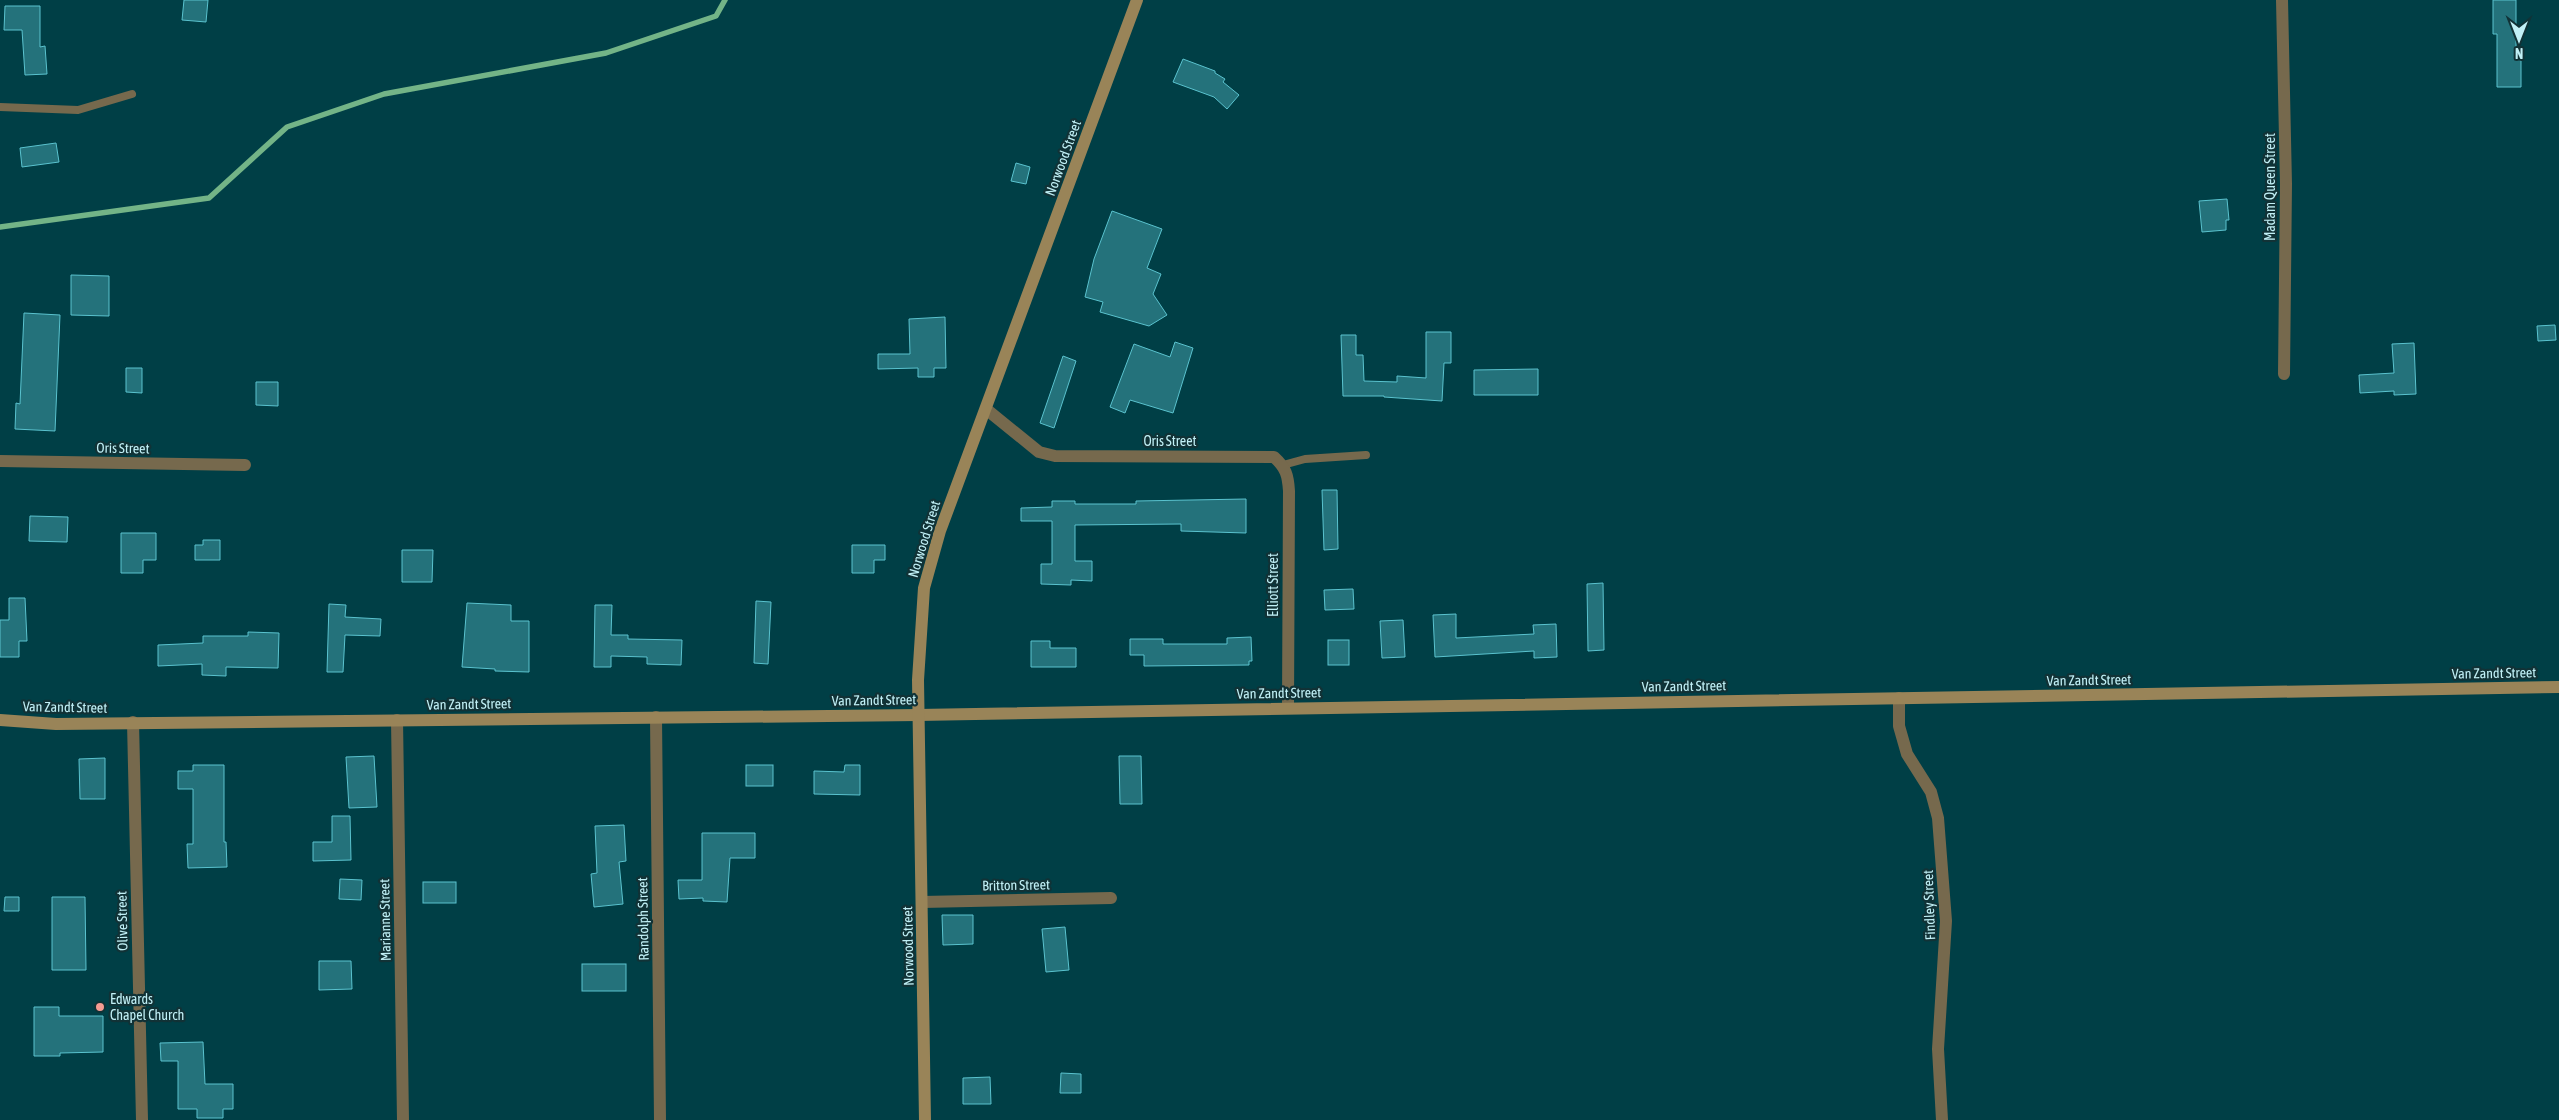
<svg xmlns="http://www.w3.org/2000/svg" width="2559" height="1120" viewBox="0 0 2559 1120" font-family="'Asap Condensed',sans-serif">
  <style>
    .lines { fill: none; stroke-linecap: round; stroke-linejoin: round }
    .stream { stroke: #73b487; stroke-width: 5.5 }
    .building { fill: #24727b; stroke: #5ac3cf }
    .lane { stroke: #76694d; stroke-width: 8 }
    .street { stroke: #76694d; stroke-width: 12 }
    .secondary { stroke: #998458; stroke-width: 12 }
    .poi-dot { fill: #f59c93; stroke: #113236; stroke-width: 2 }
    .labels { text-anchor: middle; stroke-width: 4.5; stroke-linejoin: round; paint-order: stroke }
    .street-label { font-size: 14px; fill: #c1f0f6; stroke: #113236 }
    .poi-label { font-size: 14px; fill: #c1f0f6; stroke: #113236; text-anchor: start }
  </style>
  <rect width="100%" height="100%" fill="#003f46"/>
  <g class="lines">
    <!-- stream -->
    <polyline class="stream" points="0,227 209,198 287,127 384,94 606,53 716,16 725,0"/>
  </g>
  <!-- building -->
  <g class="building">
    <polygon points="184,0 208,0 206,22 182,20"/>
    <polygon points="2493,0 2516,0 2516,51 2521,51 2521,87 2497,87 2497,34 2493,34"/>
    <polygon points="5,6 40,6 40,47 45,46 47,74 25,75 22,30 4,30"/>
    <polygon points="1183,59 1215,71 1215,73 1225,79 1223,82 1239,95 1227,109 1214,97 1173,82"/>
    <polygon points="56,143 59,162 22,167 20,148"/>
    <polygon points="1016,163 1030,167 1026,184 1011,181"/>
    <polygon points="2227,199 2229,220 2226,220 2226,230 2202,232 2199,201"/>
    <polygon points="1112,211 1162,229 1147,268 1161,274 1153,294 1167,315 1149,326 1100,312 1103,302 1085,297 1094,259"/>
    <polygon points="71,275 109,276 109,316 71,315"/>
    <polygon points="24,313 60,315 55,431 15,429 16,403 20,404"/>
    <polygon points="945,317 946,368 934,368 934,377 918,377 918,368 878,369 878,354 910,354 909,319"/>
    <polygon points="2555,325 2556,340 2538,341 2537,326"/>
    <polygon points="1426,332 1451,332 1451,363 1444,363 1442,401 1384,397 1384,396 1343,396 1341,335 1356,335 1356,355 1363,355 1364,381 1397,382 1397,376 1426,378"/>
    <polygon points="1175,342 1193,348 1173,413 1130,400 1125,413 1110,407 1134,344 1170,357"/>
    <polygon points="2414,343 2416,394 2394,395 2394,391 2360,393 2359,375 2394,373 2392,344"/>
    <polygon points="1063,356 1076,361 1054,428 1040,423"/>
    <polygon points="126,368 142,368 142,393 126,392"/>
    <polygon points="1538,369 1538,395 1474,395 1474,370"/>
    <polygon points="256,382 278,382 278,406 256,405"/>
    <polygon points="1322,490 1337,490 1338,549 1324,550"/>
    <polygon points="1246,499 1246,533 1181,531 1181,524 1075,525 1075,561 1092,561 1092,581 1071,580 1071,585 1041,584 1041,564 1052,564 1052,521 1021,521 1021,508 1052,507 1052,501 1075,501 1075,504 1136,504 1136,501"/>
    <polygon points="30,516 68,517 67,542 29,541"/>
    <polygon points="121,533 156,533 156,560 143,560 143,573 121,573"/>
    <polygon points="203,540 220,540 220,560 195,560 195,545 203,545"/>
    <polygon points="852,545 885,545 885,560 874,560 874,573 852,573"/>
    <polygon points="402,550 433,550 432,582 402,582"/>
    <polygon points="1603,583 1604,650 1588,651 1587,584"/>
    <polygon points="1353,589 1354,609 1325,610 1324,590"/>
    <polygon points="9,598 25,598 27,641 19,641 19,657 0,657 0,620 9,620"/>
    <polygon points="756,601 771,602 768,664 754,663"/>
    <polygon points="467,603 511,605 511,621 529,621 529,672 495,671 495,669 462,667"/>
    <polygon points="329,604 346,605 345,617 381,619 380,636 345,635 343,672 327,672"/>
    <polygon points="595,605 612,605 611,635 628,635 628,639 682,640 681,665 647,664 647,657 611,656 611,667 594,667"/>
    <polygon points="1456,614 1456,638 1534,634 1533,625 1556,624 1557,657 1534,658 1534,651 1435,657 1433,615"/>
    <polygon points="1403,620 1405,657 1382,658 1380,621"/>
    <polygon points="248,632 279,633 278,668 226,667 226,676 202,675 202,664 158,666 158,645 203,643 203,636 248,636"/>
    <polygon points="1251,637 1252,661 1249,661 1249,665 1144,666 1144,655 1130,655 1130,639 1163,639 1163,644 1227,644 1227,638"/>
    <rect x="1328" y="640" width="21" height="25"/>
    <polygon points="1031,641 1050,641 1050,648 1076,648 1076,667 1031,667"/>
    <polygon points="374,756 377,807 349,808 346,757"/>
    <polygon points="1119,756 1141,756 1142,804 1120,804"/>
    <polygon points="105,758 105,799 80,799 79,759"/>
    <polygon points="193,765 224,765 224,842 226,842 227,867 188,868 187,844 193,844 193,789 178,789 178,771 193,771"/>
    <rect x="746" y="765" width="27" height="21"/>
    <polygon points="845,765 860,765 860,795 814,794 814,771 844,772"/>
    <polygon points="332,816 350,816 351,860 313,861 313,842 332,842"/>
    <polygon points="624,825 626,861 619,862 623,904 594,907 591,874 597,873 595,826"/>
    <polygon points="702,833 755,833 755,858 730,858 727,902 703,901 703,898 679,899 678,880 702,880"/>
    <polygon points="340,879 362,880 361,900 339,899"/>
    <rect x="423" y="882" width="33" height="21"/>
    <polygon points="5,897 19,897 19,911 4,911"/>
    <polygon points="52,897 85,897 86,970 52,970"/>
    <polygon points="942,915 973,915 973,944 943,945"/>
    <polygon points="1065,927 1069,970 1046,972 1042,929"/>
    <polygon points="319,961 351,961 352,989 319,990"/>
    <rect x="582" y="964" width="44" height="27"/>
    <polygon points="34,1007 59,1007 59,1016 103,1016 103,1052 60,1053 60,1056 34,1056"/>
    <polygon points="203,1042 205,1084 233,1084 233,1109 223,1109 223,1118 197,1118 197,1109 178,1109 178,1061 161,1061 160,1043"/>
    <polygon points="1061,1073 1081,1074 1081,1093 1060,1093"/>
    <polygon points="990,1077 991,1104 963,1104 963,1078"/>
  </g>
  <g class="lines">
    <!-- lane -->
    <g class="lane">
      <polyline points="0,107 78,110 132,94"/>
      <polyline points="1283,465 1305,459 1366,455"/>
    </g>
    <!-- street -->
    <g class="street">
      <polyline points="2282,0 2286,184 2284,374"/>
      <path d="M986,409L1039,452L1055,456L1274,457C1286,468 1288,475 1289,491L1288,707"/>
      <polyline points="0,461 245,465"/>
      <polyline points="1899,698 1899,726 1907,754 1931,792 1938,818 1946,921 1938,1049 1942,1120"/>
      <polyline points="656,717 660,1120"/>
      <polyline points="397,720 403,1120"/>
      <polyline points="133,722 142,1120"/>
      <polyline points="922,902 1111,898"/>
    </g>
    <!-- secondary -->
    <g class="secondary">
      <polyline points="0,720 56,724 918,715 2559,687"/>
      <polyline points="925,1120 918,680 924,588 940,531 1137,0"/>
    </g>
  </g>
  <!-- markers -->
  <circle class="poi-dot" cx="100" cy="1007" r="5"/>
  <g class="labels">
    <!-- street labels -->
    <g class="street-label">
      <text transform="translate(1063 158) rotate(-70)" y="5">Norwood Street</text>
      <text transform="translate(2270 187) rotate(-90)" y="5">Madam Queen Street</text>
      <text x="1170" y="446">Oris Street</text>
      <text transform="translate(123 448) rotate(1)" y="5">Oris Street</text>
      <text transform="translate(924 539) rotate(-73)" y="5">Norwood Street</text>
      <text transform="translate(1273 585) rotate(-90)" y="5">Elliott Street</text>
      <text transform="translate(2494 673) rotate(-1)" y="5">Van Zandt Street</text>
      <text transform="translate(2089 680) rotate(-1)" y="5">Van Zandt Street</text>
      <text transform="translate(1684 686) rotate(-1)" y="5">Van Zandt Street</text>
      <text transform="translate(1279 693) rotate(-1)" y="5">Van Zandt Street</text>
      <text transform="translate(874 700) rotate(-1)" y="5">Van Zandt Street</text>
      <text transform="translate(469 704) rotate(-1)" y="5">Van Zandt Street</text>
      <text transform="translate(65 707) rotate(1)" y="5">Van Zandt Street</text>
      <text transform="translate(1016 885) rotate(-1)" y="5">Britton Street</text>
      <text transform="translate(1929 905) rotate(-92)" y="5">Findley Street</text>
      <text transform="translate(643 919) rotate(-91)" y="5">Randolph Street</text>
      <text transform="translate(385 920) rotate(-91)" y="5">Marianne Street</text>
      <text transform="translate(122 921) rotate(-91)" y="5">Olive Street</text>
      <text transform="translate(908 946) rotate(-91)" y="5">Norwood Street</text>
    </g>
    <!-- poi labels -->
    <g class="poi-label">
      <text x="110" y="1004">Edwards<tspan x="110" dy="16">Chapel Church</tspan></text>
    </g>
  </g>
  <!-- north arrow -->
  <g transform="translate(2519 40) rotate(180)" stroke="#113236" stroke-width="4" paint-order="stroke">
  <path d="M0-4L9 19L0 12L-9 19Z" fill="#c1f0f6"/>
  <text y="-8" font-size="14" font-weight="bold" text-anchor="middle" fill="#c1f0f6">N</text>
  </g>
</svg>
